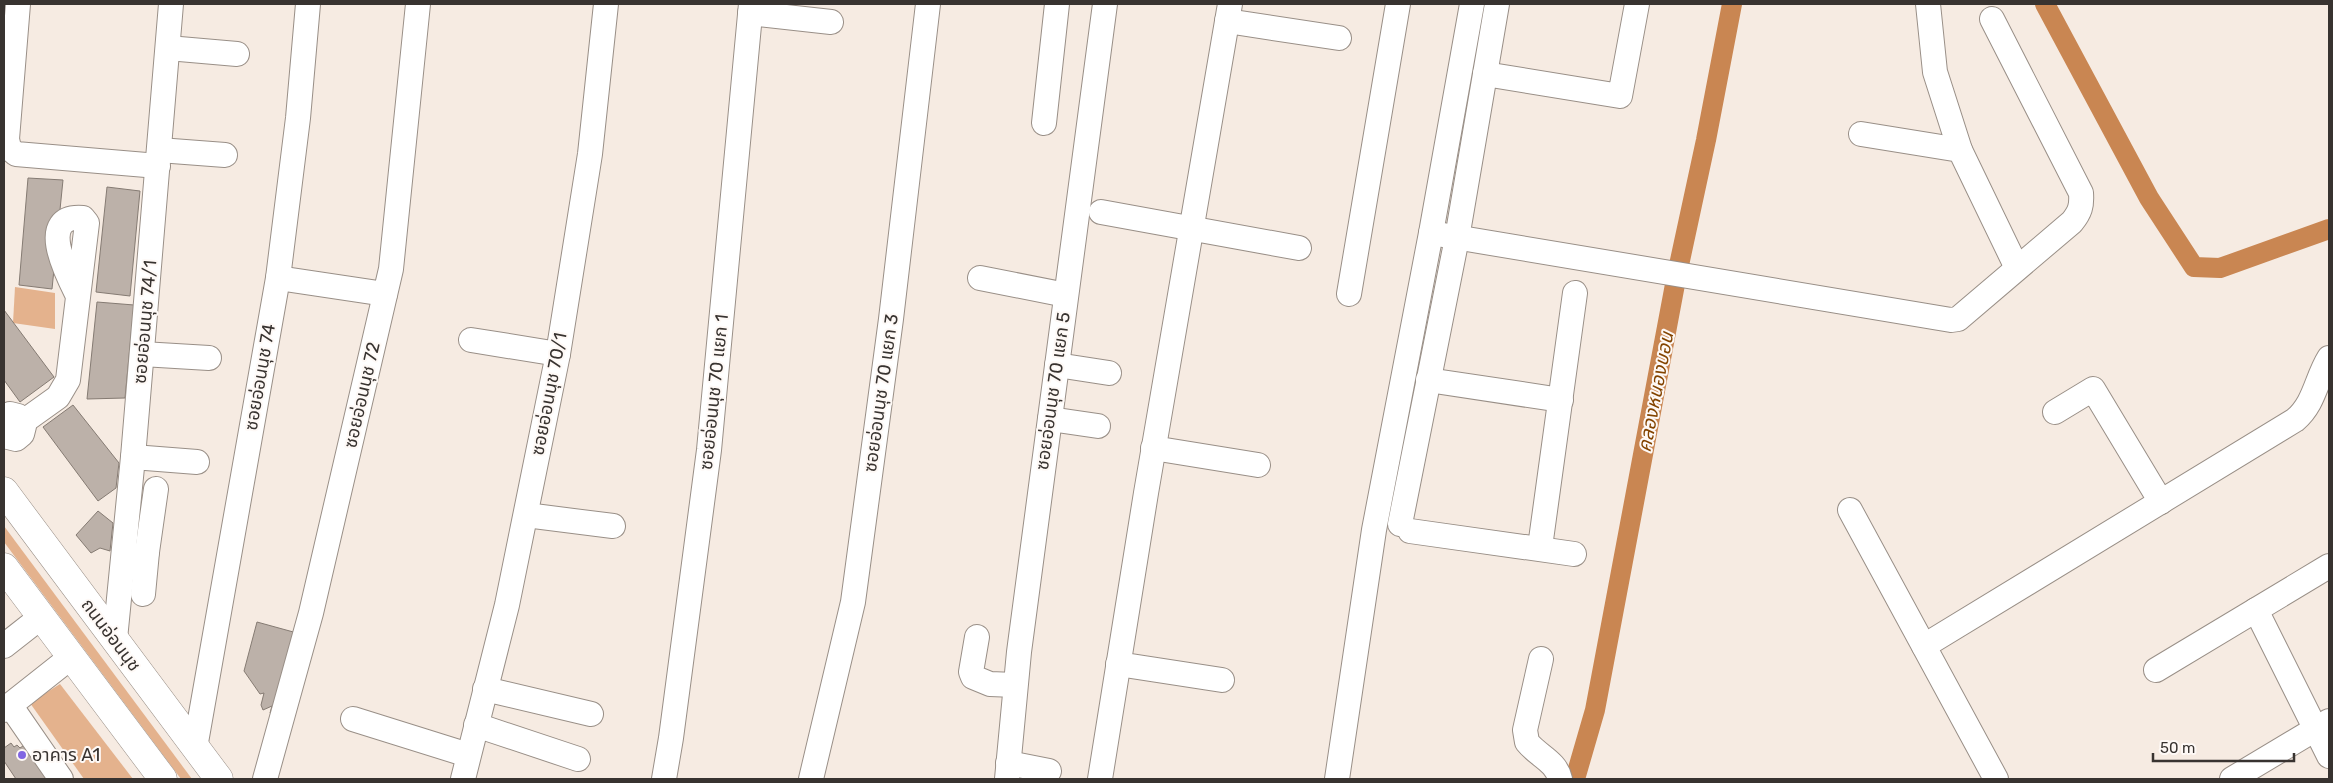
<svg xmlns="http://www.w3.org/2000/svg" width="2333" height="783" viewBox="0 0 2333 783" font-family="Rubik,'Noto Sans Thai',sans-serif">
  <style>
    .green { fill: #e4b28d }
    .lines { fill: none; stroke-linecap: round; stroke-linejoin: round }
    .canal { stroke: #c98652; stroke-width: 20 }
    .building { fill: #bcb1a9; stroke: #857b73 }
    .minor-casing { stroke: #998f87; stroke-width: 26 }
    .major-casing { stroke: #998f87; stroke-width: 29 }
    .minor { stroke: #fff; stroke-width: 24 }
    .major { stroke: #fff; stroke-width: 28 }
    .poi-dot { fill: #8066e2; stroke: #fef9f6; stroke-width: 2 }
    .labels { text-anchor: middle; stroke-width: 4; stroke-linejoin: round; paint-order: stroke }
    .street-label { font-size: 18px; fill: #383330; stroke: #fef9f6 }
    .poi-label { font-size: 18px; fill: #383330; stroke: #fef9f6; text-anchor: start }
    .water-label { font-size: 19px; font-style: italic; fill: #834400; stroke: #fef9f6 }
  </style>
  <rect width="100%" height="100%" fill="#f6ebe2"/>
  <!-- green -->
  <g class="green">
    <polygon points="15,287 55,293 55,329 13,323"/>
    <polygon points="4,526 192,779 181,779 4,542"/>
    <polygon points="60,684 133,779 84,779 30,703"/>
  </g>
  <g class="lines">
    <!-- canal -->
    <g class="canal">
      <polyline points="2045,4 2149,198 2194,267 2220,268 2329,229"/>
      <polyline points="1575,779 1595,710 1676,279 1706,140 1732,4"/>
    </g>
  </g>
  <!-- building -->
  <g class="building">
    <polygon points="28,178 63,180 52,289 19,285"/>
    <polygon points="107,187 140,191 130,296 96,292"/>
    <polygon points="97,302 134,305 125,398 87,399"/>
    <polygon points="4,310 54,377 20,402 4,380"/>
    <polygon points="73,405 119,463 116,488 98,501 43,427"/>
    <polygon points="98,511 113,523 110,551 100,548 91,553 76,535"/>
    <polygon points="257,622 297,633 275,715 270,713 272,706 263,710 261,705 264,693 260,694 244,671"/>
    <polygon points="30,741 55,779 16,779 4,761 4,748 11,743 14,747 17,745 20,748"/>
  </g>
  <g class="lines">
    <defs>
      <g id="minor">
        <polyline points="18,4 7,139 9,148 16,154 158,166"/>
        <polyline points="1928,4 1935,72 1960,150"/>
        <polyline points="750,13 831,22"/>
        <polyline points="1227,21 1339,38"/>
        <polyline points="168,48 237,54"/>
        <polyline points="1485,74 1620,96 1637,4"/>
        <polyline points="1044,123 1057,4"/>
        <polyline points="1861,134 1960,150 2017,268"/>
        <polyline points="159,150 225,155"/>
        <polyline points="1101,212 1299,248"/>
        <path d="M1431,233L1951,320L1958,319L2072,222C2080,212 2082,206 2081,193L1992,19"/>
        <polyline points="278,278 385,294"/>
        <polyline points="980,278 1066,295"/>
        <polyline points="1349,294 1398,4"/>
        <polyline points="471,340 558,354"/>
        <polyline points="142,354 209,358"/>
        <polyline points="1057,365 1109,373"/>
        <polyline points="1428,380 1561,400"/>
        <polyline points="2055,412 2093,389 2161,502"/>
        <polyline points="4,417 10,414 18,416 24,426 22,434 16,439 4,436"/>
        <polyline points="1050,419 1098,426"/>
        <path d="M23,422L58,397L68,380L87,223L83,218C35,214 68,276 78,296"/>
        <polyline points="1153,448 1258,465"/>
        <polyline points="133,457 197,462"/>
        <polyline points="1850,510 1996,779"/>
        <polyline points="526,515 613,526"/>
        <polyline points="1400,524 1457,238 1497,4"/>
        <polyline points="1410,531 1574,554"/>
        <polyline points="1540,547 1575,293"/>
        <polyline points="124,564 147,552 156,489"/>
        <polyline points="143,594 147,552"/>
        <polyline points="2256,610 2329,756"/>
        <polyline points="977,637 971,672 973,677 990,684 1015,685"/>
        <polyline points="115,639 133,457 171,4"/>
        <polyline points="4,646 41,617"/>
        <path d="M1924,646L2295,420C2315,403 2316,379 2329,358"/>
        <path d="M1541,659L1525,730L1527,742C1538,756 1556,761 1560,779"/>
        <polyline points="1118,664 1222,680"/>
        <polyline points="2156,670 2329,566"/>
        <polyline points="485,689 591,714"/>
        <polyline points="10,705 61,779"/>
        <polyline points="4,710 71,657"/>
        <polyline points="353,719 468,755"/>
        <polyline points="476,725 578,759"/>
        <polyline points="195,748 278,278 298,118 308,4"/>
        <polyline points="1008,763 1049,771"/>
        <polyline points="265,779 311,613 391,269 418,4"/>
        <polyline points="463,779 507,605 558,354 590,154 606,4"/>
        <polyline points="664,779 671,738 709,450 751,4"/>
        <polyline points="811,779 853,602 891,319 928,4"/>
        <polyline points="1007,779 1019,652 1105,4"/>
        <polyline points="1100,779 1146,493 1230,4"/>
        <polyline points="1337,779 1374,530 1431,233 1472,4"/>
        <polyline points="2232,779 2329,721"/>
      </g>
      <g id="major">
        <polyline points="4,491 219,779"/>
        <polyline points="4,567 163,779"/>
      </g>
    </defs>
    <!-- minor casing -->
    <use href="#minor" class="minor-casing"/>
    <!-- major casing -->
    <use href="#major" class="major-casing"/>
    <!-- minor -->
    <use href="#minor" class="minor"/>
    <!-- major -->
    <use href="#major" class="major"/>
  </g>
  <!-- markers -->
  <circle class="poi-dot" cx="22" cy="755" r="5"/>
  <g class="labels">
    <!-- street labels -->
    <g class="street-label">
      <text transform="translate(145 322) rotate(-85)" y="6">ซอยอ่อนนุช 74/1</text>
      <text transform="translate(260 377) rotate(-80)" y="6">ซอยอ่อนนุช 74</text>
      <text transform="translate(1053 391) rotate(-82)" y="6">ซอยอ่อนนุช 70 แยก 5</text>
      <text transform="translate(714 392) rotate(-84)" y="6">ซอยอ่อนนุช 70 แยก 1</text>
      <text transform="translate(881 393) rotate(-82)" y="6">ซอยอ่อนนุช 70 แยก 3</text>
      <text transform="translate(549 394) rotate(-79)" y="6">ซอยอ่อนนุช 70/1</text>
      <text transform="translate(362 395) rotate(-77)" y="6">ซอยอ่อนนุช 72</text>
      <text transform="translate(111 635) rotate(53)" y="6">ถนนอ่อนนุช</text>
    </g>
    <!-- poi labels -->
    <g class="poi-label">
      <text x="32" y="761">อาคาร A1</text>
    </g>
    <!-- water labels -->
    <g class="water-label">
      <text transform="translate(1655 392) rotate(-79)" y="7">คลองหนองบอน</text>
    </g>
  </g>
  <!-- border -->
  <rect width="2333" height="783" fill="none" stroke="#383330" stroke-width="10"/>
  <!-- scale -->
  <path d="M2153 753v8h141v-8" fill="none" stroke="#383330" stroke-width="2.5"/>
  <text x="2160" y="753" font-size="15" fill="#383330" stroke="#fef9f6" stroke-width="4" paint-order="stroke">50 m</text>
</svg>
